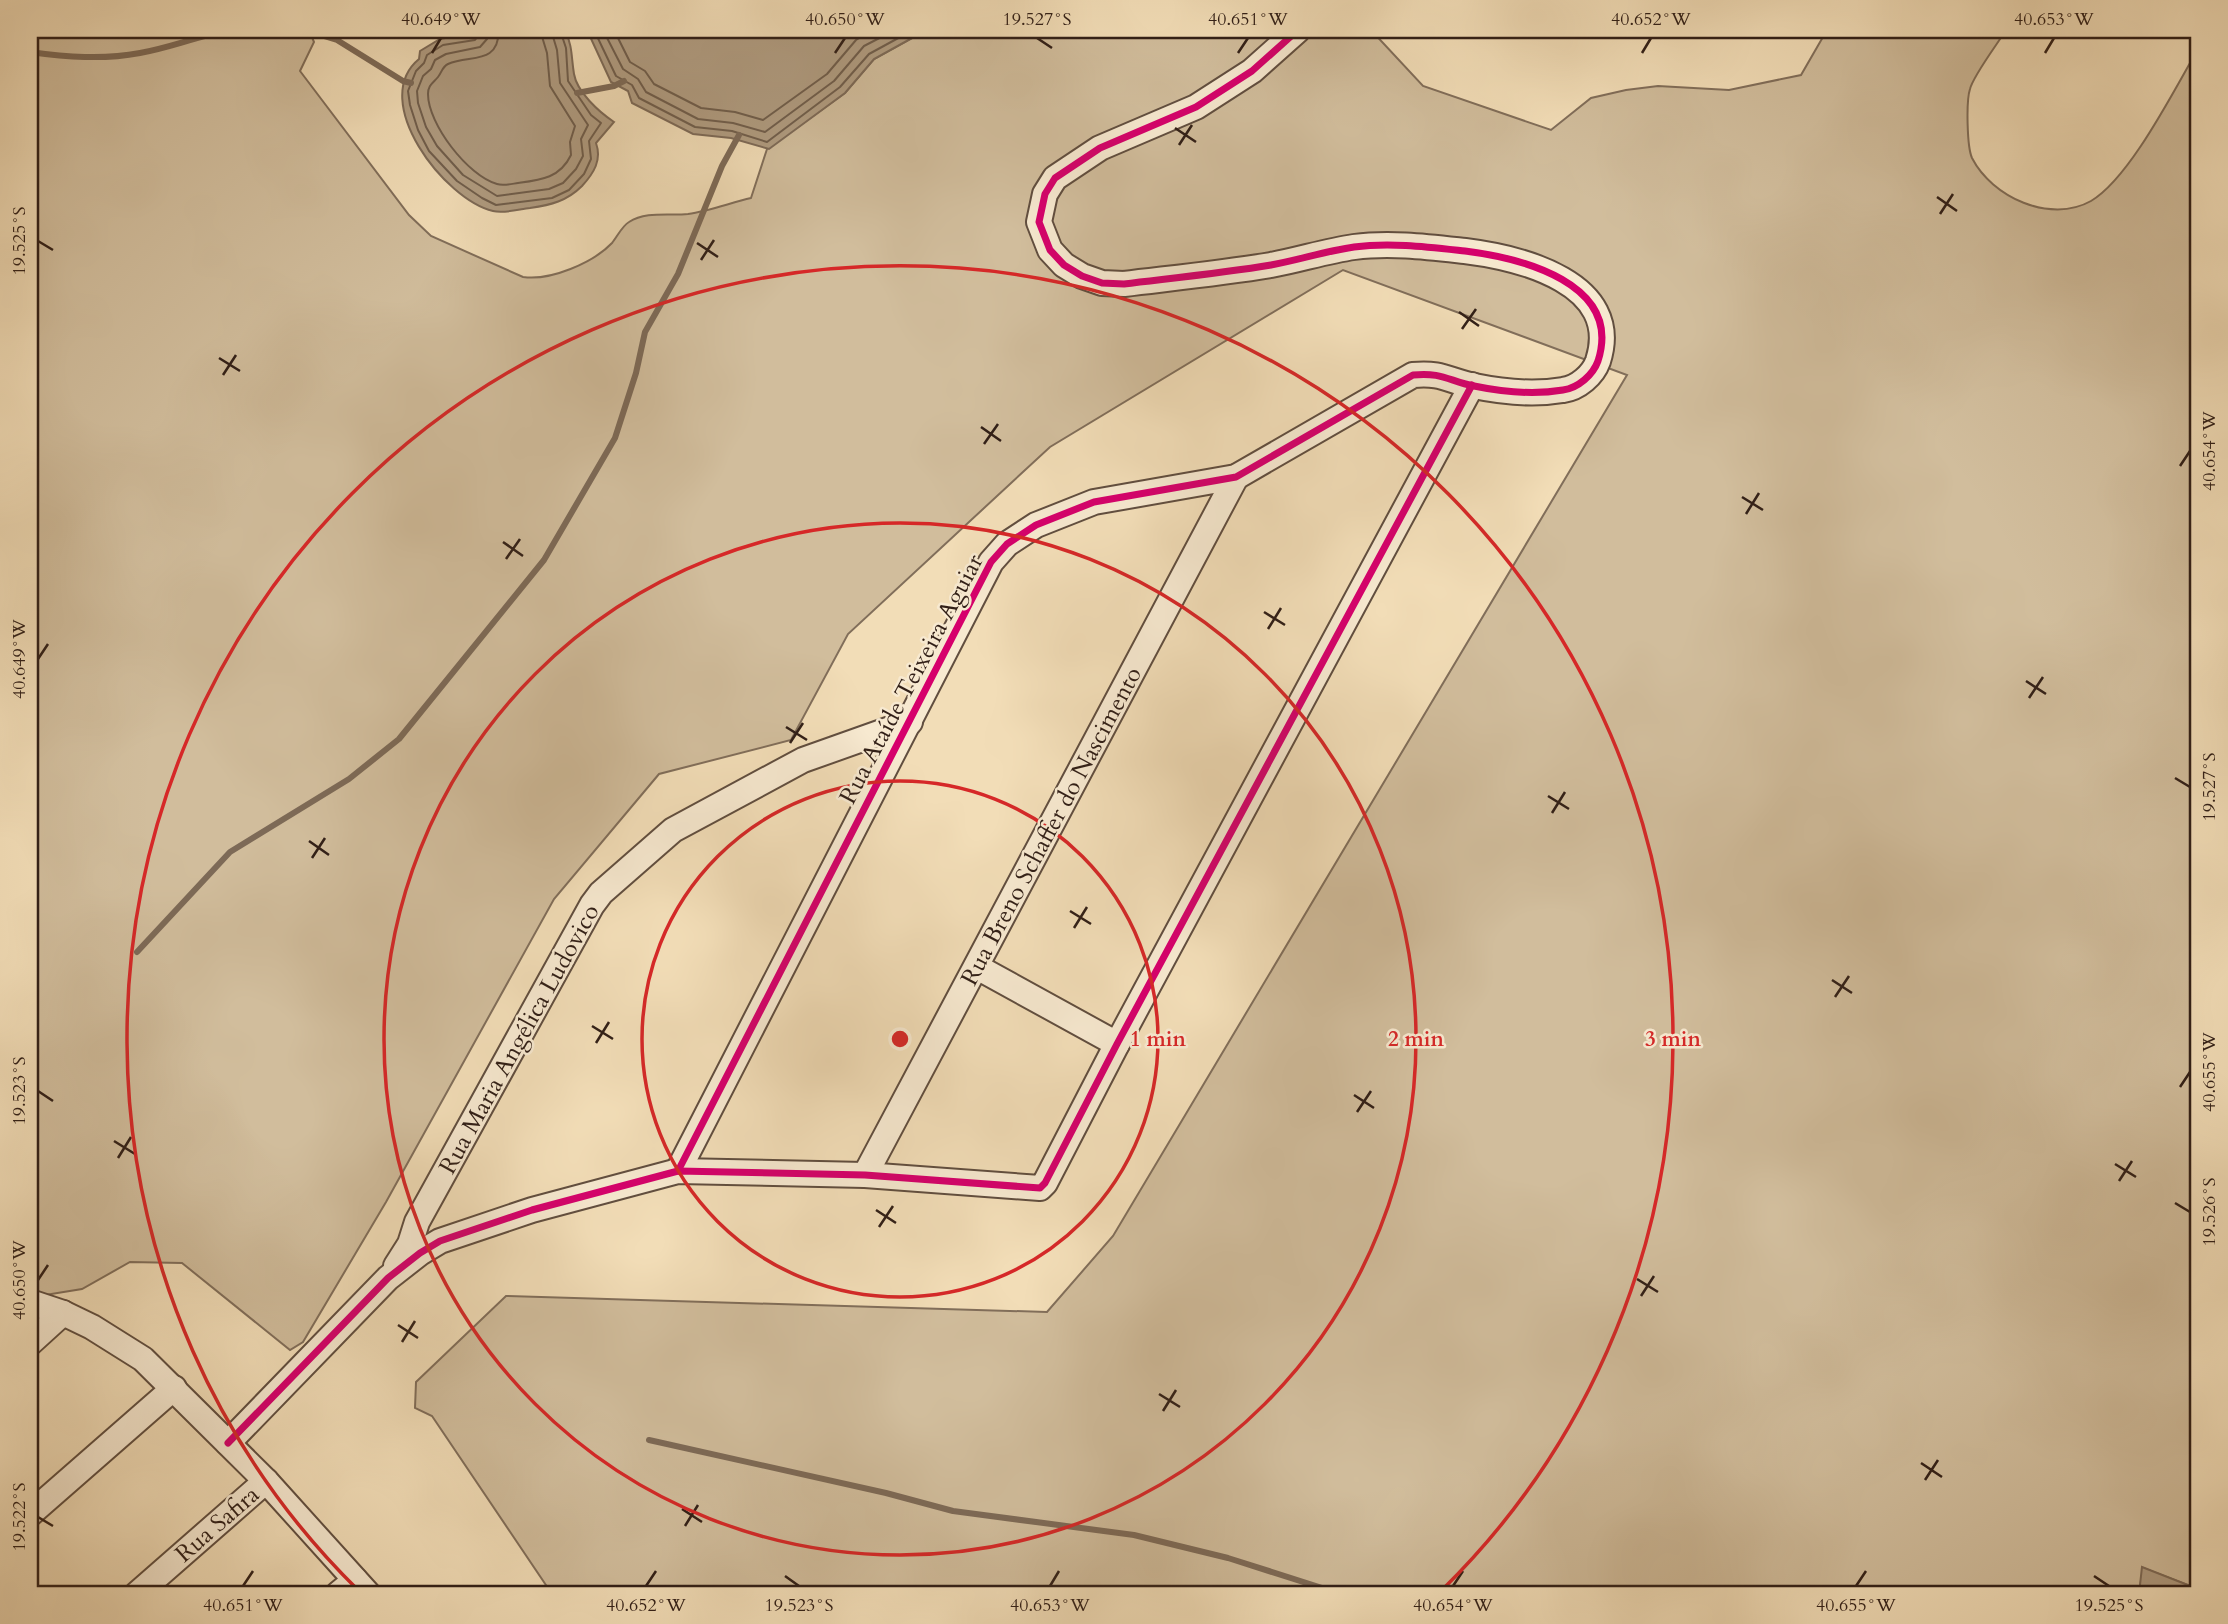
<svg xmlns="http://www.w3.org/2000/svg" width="2228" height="1624" viewBox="0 0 2228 1624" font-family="Cardo,serif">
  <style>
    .green { fill: #d1bd9c; stroke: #816e5a; stroke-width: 2 }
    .water { fill: #b09c81; stroke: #7d6a57; stroke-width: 2 }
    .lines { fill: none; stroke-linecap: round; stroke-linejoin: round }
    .shore { stroke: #705e4c; stroke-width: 2 }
    .stream { stroke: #7d6a57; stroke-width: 6 }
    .minor-casing { stroke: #614e3f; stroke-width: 28 }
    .minor { stroke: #f7e9d0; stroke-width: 24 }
    .cycleway-casing { stroke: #f7e9d0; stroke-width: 11 }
    .cycleway { stroke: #d6006c; stroke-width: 7 }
    .ticks { fill: none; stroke: #311f17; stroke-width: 2.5 }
    .ring { fill: none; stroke: #d62828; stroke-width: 3.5 }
    .labels { text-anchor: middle; stroke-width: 5; stroke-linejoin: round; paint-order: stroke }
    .street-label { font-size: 24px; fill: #311f17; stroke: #f7e9d0 }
    .centre { fill: #d62828; stroke: #f7e9d0; stroke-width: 3.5 }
    .ring-label { font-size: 21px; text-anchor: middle; font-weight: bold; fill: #d62828; stroke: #f7e9d0; stroke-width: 5; stroke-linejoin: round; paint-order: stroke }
    .neatline { fill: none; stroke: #311f17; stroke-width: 2.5 }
    .ticks-label { font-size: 18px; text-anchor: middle; fill: #311f17 }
  </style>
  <rect width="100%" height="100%" fill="#f2ddb7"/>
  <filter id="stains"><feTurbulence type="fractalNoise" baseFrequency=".00286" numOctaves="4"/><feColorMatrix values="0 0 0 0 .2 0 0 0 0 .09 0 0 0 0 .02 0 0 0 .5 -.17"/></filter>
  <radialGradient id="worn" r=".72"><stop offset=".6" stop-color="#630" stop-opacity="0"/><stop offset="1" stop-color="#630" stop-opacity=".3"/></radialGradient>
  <!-- green -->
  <path class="green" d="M30,30H309L314,42L300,71L409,215L431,236L523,277C550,281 593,263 612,243C617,237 622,226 629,222C646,211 669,216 688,214C709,211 730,203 751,198L767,149L845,93L874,59L921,33L937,30H1371L1423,86L1551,130L1591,98L1626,90L1658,86L1729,90L1801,75L1827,30H2006C1998,43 1973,76 1970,89C1966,101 1967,147 1972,158C1992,197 2050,224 2091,201C2130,178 2174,90 2198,49V1589L2143,1568L2139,1594H552L432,1416L415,1408L416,1382L506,1296L1047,1312L1113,1236L1627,375L1343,270L1050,447L848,634L791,740L659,774L554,899L386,1202L303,1342L290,1350L182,1263L130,1262L82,1289L33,1297L30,1296Z"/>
  <!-- water -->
  <g class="water">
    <path d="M488,30H565C573,48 571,56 574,74C577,92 599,112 614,122L596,143C602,160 594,173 582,186C567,201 551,205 530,208C520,209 504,214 493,211C445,200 368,101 419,59L420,51L440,39Z"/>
    <polygon points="587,30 937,30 921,33 874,59 845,93 769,149 731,138 693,134 632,103 628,91 611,82"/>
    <polygon points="2142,1567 2198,1589 2198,1594 2139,1594"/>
  </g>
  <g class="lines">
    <!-- shore -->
    <g class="shore">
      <polyline points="480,30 479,35 475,40 443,45 427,55 424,63 416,71 408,91 410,105 418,130 429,151 457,181 482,198 496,205 552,198 569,190 584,174 591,159 589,141 601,123 591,115 568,81 566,48 560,30"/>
      <polyline points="489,30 487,39 480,47 446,54 435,60 431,69 423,76 417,91 418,103 426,127 437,146 463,175 497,196 549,189 563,183 576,169 583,156 581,139 588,125 560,83 557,50 551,30"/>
      <path d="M499,30C498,66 470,54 448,64C442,67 442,72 438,77C433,83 428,85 428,94C428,124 468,176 497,184C503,186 511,184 518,183C541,180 560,178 571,155L570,142L575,126L550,86L547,53L540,30"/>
      <polyline points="594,30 616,76 632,85 639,98 695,127 732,131 767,142 840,87 869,54 913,30"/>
      <polyline points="603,30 623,69 638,79 646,92 698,119 733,123 765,132 834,81 864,46 895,30"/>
      <polyline points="614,30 630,62 645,71 654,84 701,108 735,112 763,120 827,74 856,40 873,30"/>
    </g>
    <!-- stream -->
    <g class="stream">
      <polyline points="304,30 337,40 403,81 411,83"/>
      <path d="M30,52C66,57 103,60 140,53C175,47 203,33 241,30"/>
      <polyline points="577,93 614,86 624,81"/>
      <polyline points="137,952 230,852 349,779 399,739 544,560 615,438 636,373 645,332 678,274 722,166 739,135"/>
      <polyline points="649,1440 886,1493 953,1511 1134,1535 1228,1558 1341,1594"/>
    </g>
    <defs>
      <g id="minor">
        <polyline points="977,967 1117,1044"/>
        <path d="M678,1171L991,562L1007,544L1036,525L1094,502L1236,477L1413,375C1442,372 1449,381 1474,386C1503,392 1534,395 1563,390C1578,388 1593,375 1598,361C1623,283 1521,258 1465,251C1429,247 1390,242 1354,247C1326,251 1299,260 1271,265C1223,273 1173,278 1124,284L1102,283L1082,276L1064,265L1050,250L1039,222L1045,194L1055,178L1100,148L1196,107L1252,71L1298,30"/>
        <polyline points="865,1175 1236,477"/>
        <polyline points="396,1266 410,1244 417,1222 592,905 601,893 673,830 803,760 910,722"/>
        <polyline points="30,1302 63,1313 92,1327 143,1359 266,1481 368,1594"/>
        <polyline points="30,1343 63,1313"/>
        <polyline points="228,1443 388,1278 420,1253 440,1241 532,1210 678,1171 865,1175 1040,1188 1045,1183 1117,1044 1472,385"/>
        <polyline points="30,1514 174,1388"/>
        <polyline points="137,1594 266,1481"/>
        <polyline points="338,1594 355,1580"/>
      </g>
    </defs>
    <!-- minor casing -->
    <use href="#minor" class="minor-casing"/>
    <!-- minor -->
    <use href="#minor" class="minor"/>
    <defs>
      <g id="cycleway">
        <path d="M678,1171L991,562L1007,544L1036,525L1094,502L1236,477L1413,375C1442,372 1449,381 1474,386C1503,392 1534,395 1563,390C1578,388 1593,375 1598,361C1623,283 1521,258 1465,251C1429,247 1390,242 1354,247C1326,251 1299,260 1271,265C1223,273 1173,278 1124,284L1102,283L1082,276L1064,265L1050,250L1039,222L1045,194L1055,178L1100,148L1196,107L1252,71L1298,30"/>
        <polyline points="228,1443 388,1278 420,1253 440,1241 532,1210 678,1171 865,1175 1040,1188 1045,1183 1117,1044 1472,385"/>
      </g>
    </defs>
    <!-- cycleway casing -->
    <use href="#cycleway" class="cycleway-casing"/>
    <!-- cycleway -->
    <use href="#cycleway" class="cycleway"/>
  </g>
  <!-- ticks -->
  <path class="ticks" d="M1037,38L1052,48M432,53L441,38M835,53L845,38M1238,53L1248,38M1642,53L1651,38M2045,53L2054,38M1175,128L1196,142M1179,145L1192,125M1937,197L1957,211M1940,214L1953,194M38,241L53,250M697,243L718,257M701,260L714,240M1459,312L1479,326M1462,329L1476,309M219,358L240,371M223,375L236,355M981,427L1001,441M984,444L998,424M2180,466L2190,451M1742,497L1763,510M1746,514L1759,493M503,542L523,556M506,559L520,539M1264,612L1285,625M1268,629L1281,608M38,659L48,644M2026,681L2046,694M2029,698L2043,677M786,727L807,740M790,743L803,723M2175,778L2190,787M1548,796L1569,809M1552,813L1565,792M309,841L329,855M312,858L325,838M1070,911L1091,924M1074,928L1087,907M1832,980L1852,993M1835,997L1849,976M592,1026L613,1039M596,1043L609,1022M2180,1087L2190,1072M38,1091L53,1101M1354,1095L1374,1108M1357,1112L1371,1091M114,1141L135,1154M118,1158L131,1137M2115,1164L2136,1177M2119,1181L2132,1161M2175,1203L2190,1212M876,1210L896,1223M879,1227L893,1206M1637,1279L1658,1292M38,1280L48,1265M1641,1296L1654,1276M398,1325L418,1338M402,1342L415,1321M1159,1394L1180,1407M1163,1411L1176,1390M1921,1463L1942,1477M1925,1480L1938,1460M682,1509L702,1522M38,1517L53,1526M685,1526L698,1505M785,1576L799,1586M2094,1576L2109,1586M243,1586L253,1571M646,1586L656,1571M1050,1586L1059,1571M1453,1586L1463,1571M1856,1586L1866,1571"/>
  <!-- distance rings -->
  <g class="ring">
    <circle cx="900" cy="1039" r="258"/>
    <circle cx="900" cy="1039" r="516"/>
    <path d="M358 1590A773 773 0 1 1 1442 1590"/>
  </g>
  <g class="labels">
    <!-- street labels -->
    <g class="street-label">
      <text transform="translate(911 679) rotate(-62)" y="8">Rua Ataíde Teixeira Aguiar</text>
      <text transform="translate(1051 826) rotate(-62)" y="8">Rua Breno Schaffer do Nascimento</text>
      <text transform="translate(519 1039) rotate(-61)" y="8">Rua Maria Angélica Ludovico</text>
      <text transform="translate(217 1524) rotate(-41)" y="8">Rua Safira</text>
    </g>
  </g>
  <circle cx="900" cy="1039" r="10" class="centre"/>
  <g class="ring-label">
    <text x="1158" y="1046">1 min</text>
    <text x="1416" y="1046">2 min</text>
    <text x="1673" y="1046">3 min</text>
  </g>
  <!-- margin -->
  <rect width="2228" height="1624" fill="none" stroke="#f2ddb7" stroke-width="77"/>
  <rect x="38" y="38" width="2152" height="1548" class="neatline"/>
  <g class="ticks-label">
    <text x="441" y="25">40.649°W</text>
    <text x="845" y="25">40.650°W</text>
    <text x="1037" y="25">19.527°S</text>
    <text x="1248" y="25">40.651°W</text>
    <text x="1651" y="25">40.652°W</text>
    <text x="2054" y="25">40.653°W</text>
    <text transform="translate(19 241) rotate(-90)" y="6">19.525°S</text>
    <text transform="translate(2209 451) rotate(-90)" y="6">40.654°W</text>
    <text transform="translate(19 659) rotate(-90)" y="6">40.649°W</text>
    <text transform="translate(2209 787) rotate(-90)" y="6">19.527°S</text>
    <text transform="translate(2209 1072) rotate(-90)" y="6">40.655°W</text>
    <text transform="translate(19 1091) rotate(-90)" y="6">19.523°S</text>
    <text transform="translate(2209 1212) rotate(-90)" y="6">19.526°S</text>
    <text transform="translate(19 1280) rotate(-90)" y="6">40.650°W</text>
    <text transform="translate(19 1517) rotate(-90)" y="6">19.522°S</text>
    <text x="243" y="1611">40.651°W</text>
    <text x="646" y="1611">40.652°W</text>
    <text x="799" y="1611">19.523°S</text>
    <text x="1050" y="1611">40.653°W</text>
    <text x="1453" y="1611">40.654°W</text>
    <text x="1856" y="1611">40.655°W</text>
    <text x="2109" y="1611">19.525°S</text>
  </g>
  <rect width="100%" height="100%" filter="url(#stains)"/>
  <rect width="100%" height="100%" fill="url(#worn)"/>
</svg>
